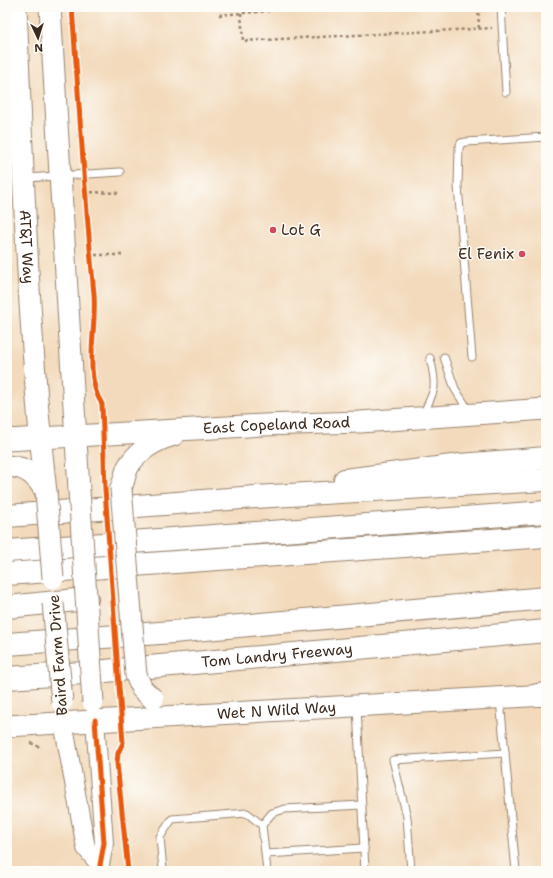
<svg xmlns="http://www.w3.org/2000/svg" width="553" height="878" viewBox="0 0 553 878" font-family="'Shantell Sans',sans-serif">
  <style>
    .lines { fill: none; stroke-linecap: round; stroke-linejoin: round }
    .service-casing { stroke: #97826d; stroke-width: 9 }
    .tertiary-casing { stroke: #97826d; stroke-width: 20 }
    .secondary-casing { stroke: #97826d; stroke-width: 23 }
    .motorway-casing { stroke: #97826d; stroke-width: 24 }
    .path { stroke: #97826d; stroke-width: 2.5; stroke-dasharray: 3 3; stroke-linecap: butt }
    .service { stroke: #fff; stroke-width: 7 }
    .tertiary { stroke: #fff; stroke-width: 18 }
    .secondary { stroke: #fff; stroke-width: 21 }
    .motorway { stroke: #fff; stroke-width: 22 }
    .secondary-bridge-casing { stroke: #97826d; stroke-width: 23; stroke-linecap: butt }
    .secondary-bridge { stroke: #fff; stroke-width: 21 }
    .cycleway-casing { stroke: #fdfcf7; stroke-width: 8 }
    .cycleway { stroke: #e8590c; stroke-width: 5 }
    .poi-dot { fill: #d1495b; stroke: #fdfcf7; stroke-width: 1.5 }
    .labels { text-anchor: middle; stroke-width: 3; stroke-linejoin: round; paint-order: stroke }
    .poi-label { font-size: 15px; fill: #3b2a1e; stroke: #fdfcf7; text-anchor: start }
    .street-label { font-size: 15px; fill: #3b2a1e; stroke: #fdfcf7 }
  </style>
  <rect width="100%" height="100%" fill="#fdfcf7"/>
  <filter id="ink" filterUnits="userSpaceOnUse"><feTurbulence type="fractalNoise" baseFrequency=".025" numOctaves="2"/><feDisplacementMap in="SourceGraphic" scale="8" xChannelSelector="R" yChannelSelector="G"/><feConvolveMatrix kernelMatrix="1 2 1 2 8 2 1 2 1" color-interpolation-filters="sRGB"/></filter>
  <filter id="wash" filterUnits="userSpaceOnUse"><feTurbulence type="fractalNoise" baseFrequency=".012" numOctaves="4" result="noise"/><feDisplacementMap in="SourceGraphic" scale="16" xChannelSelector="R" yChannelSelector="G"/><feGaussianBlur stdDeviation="0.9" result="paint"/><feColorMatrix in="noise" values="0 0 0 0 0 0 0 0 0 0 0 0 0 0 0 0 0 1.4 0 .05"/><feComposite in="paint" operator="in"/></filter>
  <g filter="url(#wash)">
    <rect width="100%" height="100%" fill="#f3dabc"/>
  </g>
  <g filter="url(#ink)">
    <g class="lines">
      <defs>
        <g id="service">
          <polyline points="501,7 506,92"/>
          <polyline points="26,178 120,172"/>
          <polyline points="444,357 455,389 469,411"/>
          <polyline points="472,357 458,186 459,148 461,143 466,142 546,137"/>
          <path d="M423,414C436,389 437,386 430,358"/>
          <polyline points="500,700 516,871"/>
          <polyline points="357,707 365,871"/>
          <polyline points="262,825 272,813 285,809 362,805"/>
          <polyline points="266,854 364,848"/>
          <polyline points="163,871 160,837 172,819 247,813 262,825 267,871"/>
          <polyline points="411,871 407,817 393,760 505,753"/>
        </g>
        <g id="tertiary">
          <polyline points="95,720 104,843 100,865 101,871"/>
          <polyline points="63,722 86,848 100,865"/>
        </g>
        <g id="secondary">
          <path id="s1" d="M16,7C23,169 28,332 46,492"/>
          <polyline points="50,7 79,490"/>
          <path id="s2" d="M7,440L263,425L360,422L546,409"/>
          <path d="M7,466C28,467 36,476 46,492"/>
          <path d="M121,488C124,482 125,473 128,467C137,451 157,439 174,435"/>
          <path id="s3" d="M7,726L546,695"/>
        </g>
        <g id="motorway">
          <polyline points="345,480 460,465 546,458"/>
          <polyline points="7,516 255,497 546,480"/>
          <polyline points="7,551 546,512"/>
          <polyline points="7,574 546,536"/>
          <polyline points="7,607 87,599"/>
          <polyline points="7,644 173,632 546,598"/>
          <path id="s4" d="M7,678L83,673L546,631"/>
          <polyline points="538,695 546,694"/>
        </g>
      </defs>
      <!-- service casing -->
      <use href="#service" class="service-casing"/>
      <!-- tertiary casing -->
      <use href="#tertiary" class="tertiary-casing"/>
      <!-- secondary casing -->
      <use href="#secondary" class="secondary-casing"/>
      <!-- motorway casing -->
      <use href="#motorway" class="motorway-casing"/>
      <!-- path -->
      <g class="path">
        <polyline points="478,7 479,29"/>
        <polyline points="241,13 243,41 492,28"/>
        <polyline points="219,15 269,11"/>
        <polyline points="85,192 120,193"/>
        <polyline points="89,255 124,255"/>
        <polyline points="31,743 42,748"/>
      </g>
      <!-- service -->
      <use href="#service" class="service"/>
      <!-- tertiary -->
      <use href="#tertiary" class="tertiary"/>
      <!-- secondary -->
      <use href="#secondary" class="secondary"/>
      <!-- motorway -->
      <use href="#motorway" class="motorway"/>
      <defs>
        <g id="secondary-bridge">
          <polyline points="121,488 136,675 142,689 153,699"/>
          <polyline points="79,490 93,702"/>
          <polyline points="46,492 53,578"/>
          <polyline points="53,603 62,702"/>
        </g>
      </defs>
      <!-- secondary-bridge casing -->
      <use href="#secondary-bridge" class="secondary-bridge-casing"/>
      <!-- secondary-bridge -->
      <use href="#secondary-bridge" class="secondary-bridge"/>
      <defs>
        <g id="cycleway">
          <path d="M72,7C79,103 85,199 94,294C97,328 83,375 102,404L105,489L123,743L118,753L117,763L128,871"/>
          <polyline points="95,720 104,843 100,865 101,871"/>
        </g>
      </defs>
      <!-- cycleway casing -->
      <use href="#cycleway" class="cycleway-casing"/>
      <!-- cycleway -->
      <use href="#cycleway" class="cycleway"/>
    </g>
  </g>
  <!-- markers -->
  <g class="poi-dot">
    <circle cx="273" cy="230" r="4"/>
    <circle cx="522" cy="254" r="4"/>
  </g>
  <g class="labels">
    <!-- poi labels -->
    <g class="poi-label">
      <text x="281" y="235">Lot G</text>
      <text x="514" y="259" text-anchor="end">El Fenix</text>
    </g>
    <!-- street labels -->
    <g class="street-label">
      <text dy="5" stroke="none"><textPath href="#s1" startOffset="240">AT&amp;T Way</textPath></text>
      <text dy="5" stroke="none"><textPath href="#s2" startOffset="270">East Copeland Road</textPath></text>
      <text transform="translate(58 655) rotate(-94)" y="5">Baird Farm Drive</text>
      <text dy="5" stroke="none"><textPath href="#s4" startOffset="271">Tom Landry Freeway</textPath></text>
      <text dy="5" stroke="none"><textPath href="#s3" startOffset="270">Wet N Wild Way</textPath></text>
    </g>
  </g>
  <!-- margin -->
  <rect width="553" height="878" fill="none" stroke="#fdfcf7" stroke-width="24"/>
  <!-- north arrow -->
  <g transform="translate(38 38) rotate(176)" stroke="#fdfcf7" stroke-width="3" paint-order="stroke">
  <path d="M0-3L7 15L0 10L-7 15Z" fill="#3b2a1e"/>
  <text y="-6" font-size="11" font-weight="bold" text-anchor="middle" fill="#3b2a1e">N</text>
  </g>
</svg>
